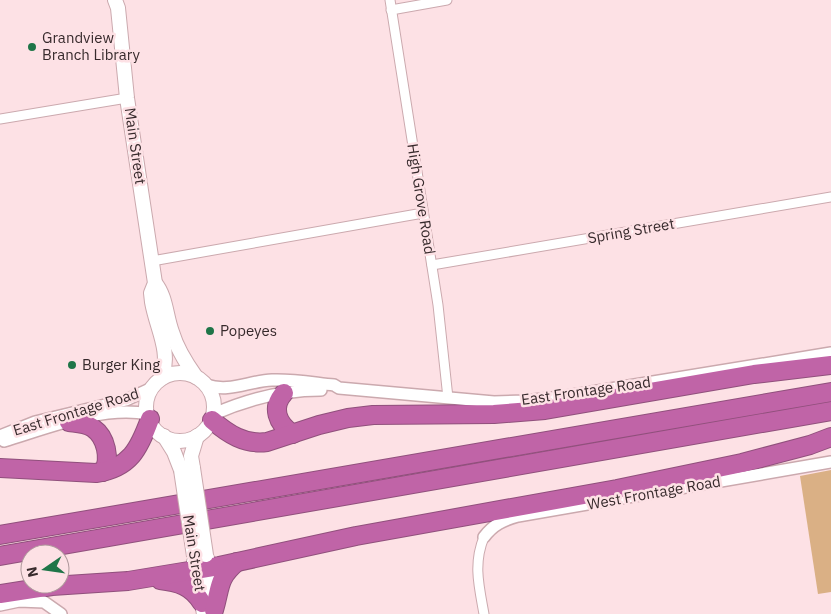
<svg xmlns="http://www.w3.org/2000/svg" width="831" height="614" viewBox="0 0 831 614" font-family="'IBM Plex Sans',sans-serif">
  <style>
    .green { fill: #dab085 }
    .lines { fill: none; stroke-linecap: round; stroke-linejoin: round }
    .minor-casing { stroke: #cba9ae; stroke-width: 11 }
    .tertiary-casing { stroke: #cba9ae; stroke-width: 14 }
    .secondary-casing { stroke: #cba9ae; stroke-width: 16 }
    .motorway-casing { stroke: #90507c; stroke-width: 20 }
    .minor { stroke: #fff; stroke-width: 9 }
    .tertiary { stroke: #fff; stroke-width: 11 }
    .secondary { stroke: #fff; stroke-width: 14 }
    .motorway { stroke: #c064a7; stroke-width: 18 }
    .secondary-bridge-casing { stroke: #cba9ae; stroke-width: 16; stroke-linecap: butt }
    .secondary-bridge { stroke: #fff; stroke-width: 14 }
    .poi-dot { fill: #1f7548; stroke: #fde1e5; stroke-width: 2 }
    .labels { text-anchor: middle; stroke-width: 5; stroke-linejoin: round; paint-order: stroke }
    .poi-label { font-size: 15px; fill: #372a2c; stroke: #fde1e5; text-anchor: start }
    .street-label { font-size: 15px; fill: #372a2c; stroke: #fde1e5 }
  </style>
  <rect width="100%" height="100%" fill="#fde1e5"/>
  <!-- green -->
  <polygon class="green" points="831,470 831,592 818,594 800,476"/>
  <g class="lines">
    <defs>
      <g id="minor">
        <polyline points="390,0 438,305 448,398"/>
        <polyline points="391,10 447,0"/>
        <polyline points="0,119 127,98"/>
        <polyline points="152,261 423,213"/>
        <polyline points="432,265 831,197"/>
        <path d="M484,537C473,564 479,586 484,614"/>
      </g>
      <g id="tertiary">
        <path d="M206,385C230,393 248,381 272,380C292,379 314,383 334,385L339,388L494,402L524,401L561,397L831,353"/>
        <path d="M214,414C248,399 283,390 321,390"/>
        <polyline points="0,436 35,422 126,400 152,388"/>
        <path d="M4,441C47,428 103,405 148,414"/>
        <path d="M484,537C493,525 503,520 518,516L831,462"/>
        <polyline points="0,605 19,601 44,602 61,614"/>
      </g>
      <g id="secondary">
        <path d="M115,0L118,8L127,98L155,283L151,293L152,302C157,330 171,350 162,378"/>
        <path d="M155,283C166,296 166,316 172,332C177,349 186,363 196,377"/>
        <circle cx="180" cy="407" r="34"/>
        <polyline points="164,436 174,452 181,470"/>
        <polyline points="193,468 191,456 197,436"/>
        <polyline points="207,558 213,603"/>
        <polyline points="194,562 204,614"/>
      </g>
      <g id="motorway">
        <path d="M284,393C271,407 277,424 293,434"/>
        <path d="M212,420C228,434 245,445 267,442L319,425L348,418L373,415L494,414L545,410L754,374L831,365"/>
        <path d="M69,422C77,423 86,423 93,428C106,437 111,459 103,472"/>
        <path d="M0,468L96,473C130,468 139,449 150,419"/>
        <polyline points="0,535 831,392"/>
        <polyline points="0,556 831,411"/>
        <path d="M160,580C178,582 192,586 202,603"/>
        <polyline points="0,594 52,586 128,581 219,566 356,536 617,489 742,463 810,445 831,437"/>
        <path d="M214,610C221,587 217,579 237,562"/>
      </g>
    </defs>
    <!-- minor casing -->
    <use href="#minor" class="minor-casing"/>
    <!-- tertiary casing -->
    <use href="#tertiary" class="tertiary-casing"/>
    <!-- secondary casing -->
    <use href="#secondary" class="secondary-casing"/>
    <!-- motorway casing -->
    <use href="#motorway" class="motorway-casing"/>
    <!-- minor -->
    <use href="#minor" class="minor"/>
    <!-- tertiary -->
    <use href="#tertiary" class="tertiary"/>
    <!-- secondary -->
    <use href="#secondary" class="secondary"/>
    <!-- motorway -->
    <use href="#motorway" class="motorway"/>
    <defs>
      <g id="secondary-bridge">
        <polyline points="193,468 206,555"/>
        <polyline points="181,470 194,556"/>
      </g>
    </defs>
    <!-- secondary-bridge casing -->
    <use href="#secondary-bridge" class="secondary-bridge-casing"/>
    <!-- secondary-bridge -->
    <use href="#secondary-bridge" class="secondary-bridge"/>
  </g>
  <!-- markers -->
  <g class="poi-dot">
    <circle cx="32" cy="47" r="5"/>
    <circle cx="210" cy="331" r="5"/>
    <circle cx="72" cy="365" r="5"/>
  </g>
  <g class="labels">
    <!-- poi labels -->
    <g class="poi-label">
      <text x="42" y="43">Grandview<tspan x="42" dy="17">Branch Library</tspan></text>
      <text x="220" y="336">Popeyes</text>
      <text x="82" y="370">Burger King</text>
    </g>
    <!-- street labels -->
    <g class="street-label">
      <text transform="translate(135 146) rotate(82)" y="5">Main Street</text>
      <text transform="translate(421 199) rotate(81)" y="5">High Grove Road</text>
      <text transform="translate(631 231) rotate(-10)" y="5">Spring Street</text>
      <text transform="translate(586 391) rotate(-8)" y="5">East Frontage Road</text>
      <text transform="translate(76 412) rotate(-17)" y="5">East Frontage Road</text>
      <text transform="translate(654 493) rotate(-10)" y="5">West Frontage Road</text>
      <text transform="translate(194 553) rotate(81)" y="5">Main Street</text>
    </g>
  </g>
  <!-- north arrow -->
  <g transform="translate(45 569) rotate(257)"><circle r="24" fill="#fde1e5" stroke="#ae989b"/>
  <path d="M0-4L9 19L0 12L-9 19Z" fill="#1f7548"/>
  <text y="-8" font-size="14" font-weight="bold" text-anchor="middle" fill="#372a2c">N</text>
  </g>
</svg>
